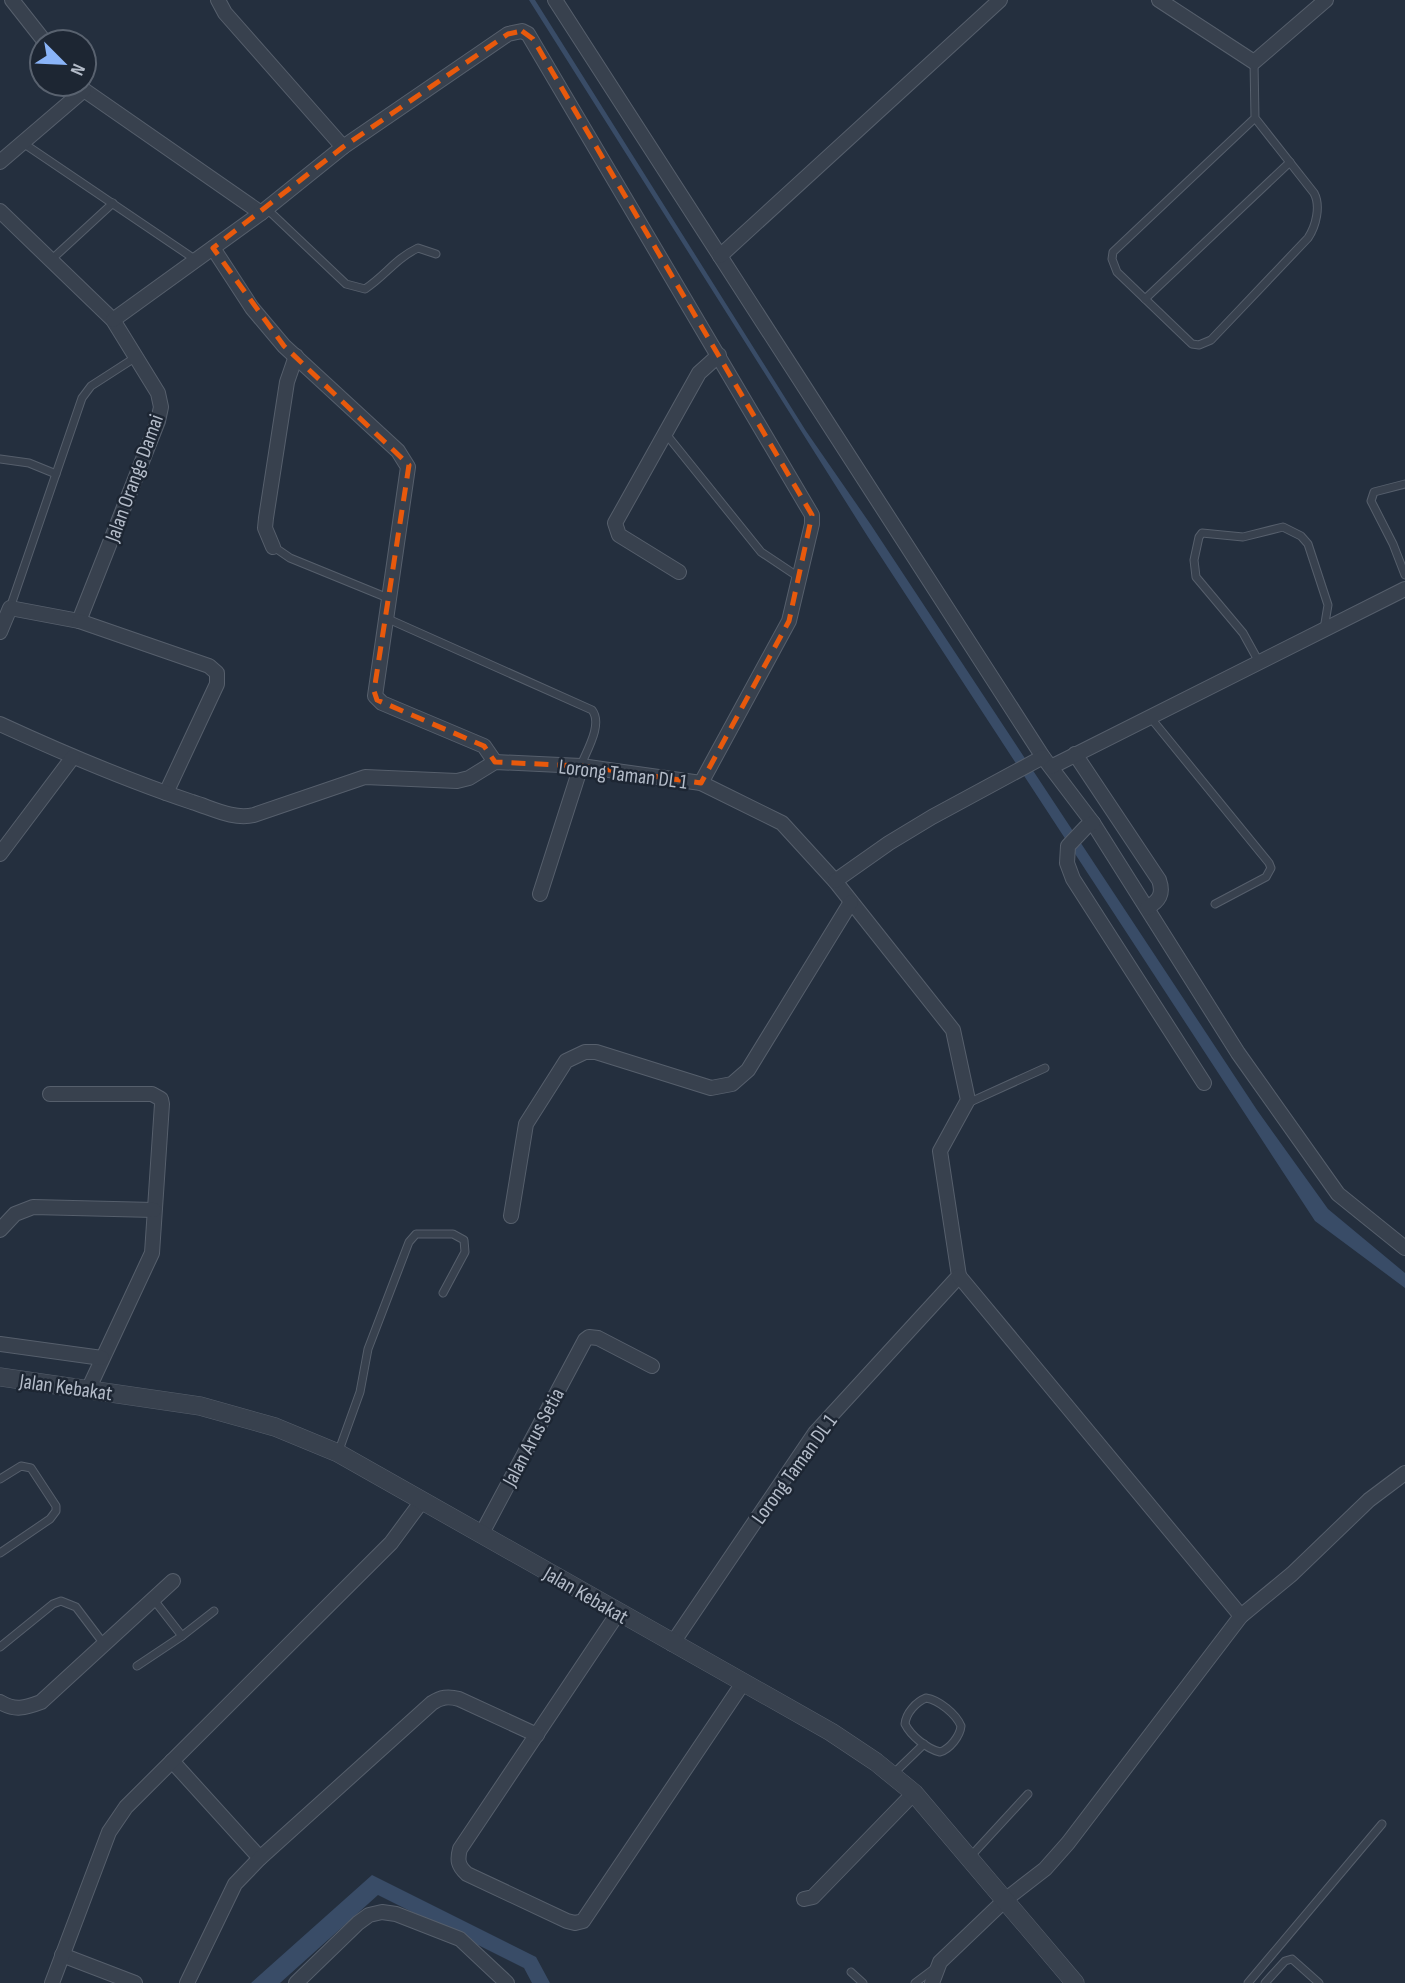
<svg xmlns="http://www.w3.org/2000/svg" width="1405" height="1983" viewBox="0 0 1405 1983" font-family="'Sofia Sans Condensed',sans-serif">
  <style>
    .water { fill: #394c67 }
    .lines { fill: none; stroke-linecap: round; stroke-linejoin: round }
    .service-casing { stroke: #565f6c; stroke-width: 9 }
    .minor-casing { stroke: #565f6c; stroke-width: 16 }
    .tertiary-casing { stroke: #565f6c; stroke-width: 19 }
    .service { stroke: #38414e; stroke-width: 7 }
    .minor { stroke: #38414e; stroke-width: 14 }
    .tertiary { stroke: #38414e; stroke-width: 18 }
    .marked { fill: none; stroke: #e8590c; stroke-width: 5; stroke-dasharray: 14 9; stroke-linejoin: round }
    .labels { text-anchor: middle; stroke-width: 5; stroke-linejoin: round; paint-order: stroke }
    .street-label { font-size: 21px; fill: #b4bcc9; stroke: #1d2633 }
  </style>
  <rect width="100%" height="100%" fill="#242f3e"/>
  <!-- water -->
  <g class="water">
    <polygon points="529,0 535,0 806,431 871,525 1257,1110 1328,1209 1405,1273 1405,1288 1315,1221 868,537"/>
    <polygon points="372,1875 536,1957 550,1983 532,1983 524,1968 378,1895 280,1983 251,1983"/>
  </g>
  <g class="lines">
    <defs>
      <g id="service">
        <path d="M1254,62L1255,118L1314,193C1321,206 1316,226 1308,238L1211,340L1199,345L1192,344L1117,272L1112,259L1113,252L1255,118"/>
        <polyline points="23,143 196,260"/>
        <path d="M267,209L346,284L365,289C386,275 395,259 418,248L436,254"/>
        <polyline points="51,260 113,203"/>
        <polyline points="1145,299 1290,162"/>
        <polyline points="666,434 761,552 800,578"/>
        <polyline points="0,459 29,463 56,474"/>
        <polyline points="1405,484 1374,492 1371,501 1393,544 1405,575"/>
        <polyline points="274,547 290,558 388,598"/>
        <polyline points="10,608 82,398 91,386 136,357"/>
        <path d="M386,618L592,710C603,724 587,750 581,765"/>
        <polyline points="1259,662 1243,633 1196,577 1194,560 1199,537 1202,533 1243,537 1283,527 1301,536 1308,544 1328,605 1324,629"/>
        <polyline points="1150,717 1269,863 1271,868 1266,877 1215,904"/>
        <polyline points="968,1103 1045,1068"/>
        <polyline points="338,1453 360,1392 368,1349 409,1242 416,1234 453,1234 464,1240 465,1252 443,1293"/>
        <polyline points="0,1479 21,1466 31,1468 56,1506 56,1511 50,1519 0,1553"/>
        <polyline points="154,1600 182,1636"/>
        <polyline points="0,1647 53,1604 61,1601 76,1607 104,1644"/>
        <polyline points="137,1666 182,1636 214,1611"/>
        <path d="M926,1698C939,1700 956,1714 961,1726C960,1736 950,1749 940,1752C927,1749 911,1736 905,1724C906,1713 916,1702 926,1698Z"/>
        <polyline points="892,1775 924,1744"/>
        <polyline points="970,1857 1028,1794"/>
        <polyline points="851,1972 863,1983"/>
        <polyline points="915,1983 935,1968"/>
        <polyline points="1248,1983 1382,1824"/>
        <polyline points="1265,1983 1285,1961 1292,1959 1319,1983"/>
      </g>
      <g id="minor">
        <polyline points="12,0 45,42"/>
        <polyline points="218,0 225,13 343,147"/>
        <polyline points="555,0 1043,757 1093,823 1238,1053 1338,1194 1405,1248"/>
        <polyline points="1159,0 1254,62 1326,0"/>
        <polyline points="79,84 84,90 261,213"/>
        <polyline points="0,162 84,90"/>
        <polyline points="0,211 113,320 158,393 161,407 158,421 79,621 10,608 0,632"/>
        <polyline points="213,248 252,308 284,346 398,451 408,467 375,696 382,703 484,746 495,762"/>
        <polyline points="720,256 1000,0"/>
        <polyline points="113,320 261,213 343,147 508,34 522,31 528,34 812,515 812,524 789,621 701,783"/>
        <polyline points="273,547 265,528 266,518 287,382 296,356"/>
        <polyline points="679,572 619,535 615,523 699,373 719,355"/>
        <polyline points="79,621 209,666 217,673 217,684 166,793"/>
        <path d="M0,724C63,753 126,780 192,802C212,808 233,820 254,815L365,777L457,781L469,778L495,762L581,766L701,783L782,823L835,881L953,1030L968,1100L940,1151L959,1276L815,1433L672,1644"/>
        <path d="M1075,754L1159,880C1164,894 1159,901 1147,908"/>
        <polyline points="1051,767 1405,589"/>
        <polyline points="1093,823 1086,827 1068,846 1067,863 1073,879 1204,1083"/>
        <polyline points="0,854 73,757"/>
        <polyline points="835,881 889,843 932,817 1043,757"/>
        <polyline points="540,894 581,766"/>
        <polyline points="50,1094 152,1094 161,1099 162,1104 152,1253 88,1390"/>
        <polyline points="511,1216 526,1124 566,1061 585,1052 596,1052 711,1088 732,1084 748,1070 851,902"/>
        <polyline points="0,1230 15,1214 33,1207 154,1210"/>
        <polyline points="959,1276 1241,1616"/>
        <polyline points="0,1344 102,1358"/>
        <polyline points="481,1535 585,1340 589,1337 598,1338 652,1366"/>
        <path d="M618,1613L460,1849C457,1860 458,1866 467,1874L567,1921L575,1923L583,1921L743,1683"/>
        <path d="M0,1702C15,1711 25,1708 41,1702L173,1581"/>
        <polyline points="172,1761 260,1858"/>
        <polyline points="804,1899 813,1897 914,1793"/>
        <polyline points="62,1955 135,1983"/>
        <polyline points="52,1983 109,1832 126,1807 391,1543 422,1501"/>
        <path d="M187,1983L235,1884L260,1858L432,1703C441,1697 448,1696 459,1699L537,1735"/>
        <polyline points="296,1983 358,1923 369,1915 382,1912 396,1914 460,1939 507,1983"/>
        <polyline points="932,1983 940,1962 1005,1900 1045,1869 1068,1843 1241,1616 1292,1574 1369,1500 1405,1473"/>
      </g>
      <polyline id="tertiary" points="0,1377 200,1406 275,1427 338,1453 831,1732 876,1762 914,1793 1075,1983"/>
    </defs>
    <!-- service casing -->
    <use href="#service" class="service-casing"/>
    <!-- minor casing -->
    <use href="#minor" class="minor-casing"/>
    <!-- tertiary casing -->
    <use href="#tertiary" class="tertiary-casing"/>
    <!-- service -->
    <use href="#service" class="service"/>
    <!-- minor -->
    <use href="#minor" class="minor"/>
    <!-- tertiary -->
    <use href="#tertiary" class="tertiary"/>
  </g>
  <!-- marked area -->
  <path class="marked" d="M522,31L533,39L812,515L789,621L701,783L581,766L495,762L484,746L377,700L374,691L409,465L284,346L213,248L343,147L508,34Z"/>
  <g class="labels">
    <!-- street labels -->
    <g class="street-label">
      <text transform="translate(134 478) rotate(-70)" y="7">Jalan Orange Damai</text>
      <text transform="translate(623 774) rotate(7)" y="7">Lorong Taman DL 1</text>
      <text transform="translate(66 1387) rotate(8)" y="7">Jalan Kebakat</text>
      <text transform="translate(533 1437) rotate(-62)" y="7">Jalan Arus Setia</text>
      <text transform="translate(794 1469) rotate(-54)" y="7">Lorong Taman DL 1</text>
      <text transform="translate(586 1595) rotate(30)" y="7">Jalan Kebakat</text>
    </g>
  </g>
  <!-- north arrow -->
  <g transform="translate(63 63) rotate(114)"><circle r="33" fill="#1d2633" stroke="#59626f" stroke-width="2"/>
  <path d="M0-5L12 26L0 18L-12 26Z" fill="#8ab4f8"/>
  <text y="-10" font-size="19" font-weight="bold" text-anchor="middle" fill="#b4bcc9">N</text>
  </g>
</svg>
